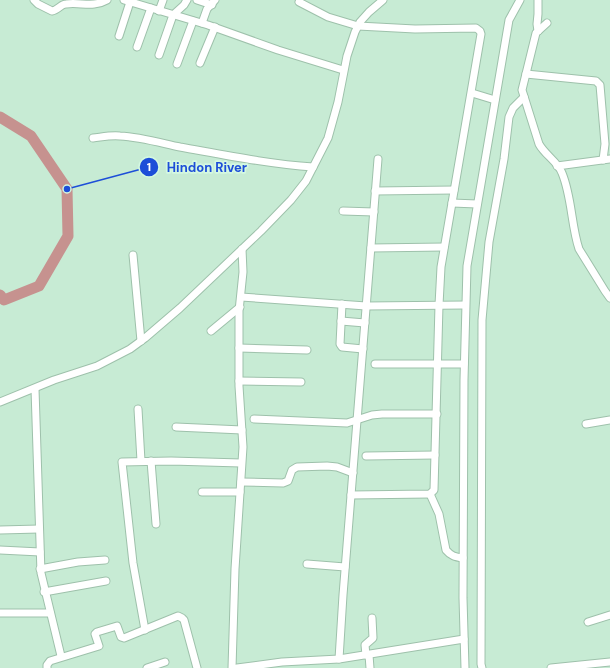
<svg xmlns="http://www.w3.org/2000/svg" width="610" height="668" viewBox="0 0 610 668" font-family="'DM Sans',sans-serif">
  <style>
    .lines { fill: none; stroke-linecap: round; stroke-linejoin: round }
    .river { stroke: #c6928f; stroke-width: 11 }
    .minor-casing { stroke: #9ec1ab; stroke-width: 9 }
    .minor { stroke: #fff; stroke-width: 7 }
    .leader { fill: none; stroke: #1d4ed8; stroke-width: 1.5 }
    .callout-dot { fill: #1d4ed8; stroke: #d4f8e1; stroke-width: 1.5 }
    .mark-label { font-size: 12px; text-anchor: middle; font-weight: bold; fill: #fff }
    .callout-label { font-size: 13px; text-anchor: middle; font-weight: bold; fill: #1d4ed8; stroke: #d4f8e1; stroke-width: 3.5; stroke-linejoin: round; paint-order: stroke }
  </style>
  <rect width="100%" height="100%" fill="#c7ebd4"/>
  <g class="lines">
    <!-- river -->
    <polyline class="river" points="0,117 31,136 67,189 68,236 39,286 4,300 0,295"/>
    <defs>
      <g id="minor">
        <path d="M34,0L38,4L52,11C58,10 61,4 66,4C81,2 93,8 107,0"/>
        <polyline points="124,0 208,25 278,50 343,70"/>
        <polyline points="197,0 212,5"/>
        <polyline points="538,0 538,14 537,24 538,31"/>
        <polyline points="299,2 328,17 358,26 415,29 476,28 480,31 481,34 441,267 439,305 434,490 430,494 351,495"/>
        <polyline points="159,11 163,0"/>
        <polyline points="202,23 207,9 215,0"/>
        <path d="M547,23L536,33L522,90L539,144C545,155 558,162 562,173C572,197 571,225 579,249L605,291L610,298"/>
        <polyline points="119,36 130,2"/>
        <polyline points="137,47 151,8"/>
        <polyline points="159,55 173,15 184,5 187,0"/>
        <polyline points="200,63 215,27"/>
        <polyline points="177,64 193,21"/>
        <polyline points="526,74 596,81 600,85 605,144 603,160"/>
        <polyline points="472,93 495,100"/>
        <path d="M93,138C102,137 111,135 120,136C140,137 161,143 180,147C225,155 269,164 313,167"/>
        <polyline points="557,166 610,159"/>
        <polyline points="375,191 454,190"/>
        <polyline points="452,203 477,204"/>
        <polyline points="343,211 374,212"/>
        <polyline points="371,248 444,247"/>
        <polyline points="133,255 141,341"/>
        <polyline points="241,297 366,306 465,305"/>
        <polyline points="342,304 340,344 342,347 363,349"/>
        <polyline points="341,321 365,323"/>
        <polyline points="211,331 240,307"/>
        <polyline points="239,348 307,350"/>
        <polyline points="375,364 464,364"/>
        <polyline points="239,381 301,382"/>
        <polyline points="35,389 41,573 61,656"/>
        <polyline points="0,402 54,380 97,366 130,349 145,338 180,308 261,231 291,200 306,181 328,138 338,102 347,56 355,32 360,22 369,12 383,0"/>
        <polyline points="138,409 141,461"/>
        <polyline points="254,419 347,423 372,415 382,414 437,414"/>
        <polyline points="586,424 610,420"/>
        <polyline points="176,427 242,430"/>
        <polyline points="366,456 435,455"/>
        <polyline points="151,461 156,524"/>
        <polyline points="241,482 283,483 288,481 292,470 297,467 327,466 337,467 353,473"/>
        <polyline points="202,492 240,492"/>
        <path d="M430,494L439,514L446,550C451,556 455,557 463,558"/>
        <polyline points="0,530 39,529"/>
        <polyline points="0,550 40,552"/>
        <polyline points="307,564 345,567"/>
        <polyline points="40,569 78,562 105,560"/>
        <polyline points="44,592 106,581"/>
        <polyline points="0,613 50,613"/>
        <polyline points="588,622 610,615"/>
        <polyline points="145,630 133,563 122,462 171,461 241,463"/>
        <polyline points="366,655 365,645 373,638 372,618"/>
        <polyline points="369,655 370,668"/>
        <polyline points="339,659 343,595 378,159"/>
        <polyline points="47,668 47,665 50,661 99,646 95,634 97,632 117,626 121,637 124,638 178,616 182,618 184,620 197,668"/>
        <polyline points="147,668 165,662"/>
        <polyline points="232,668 235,569 243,447 239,386 239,311 243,272 242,249"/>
        <polyline points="237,668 282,662 339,659 464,639"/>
        <polyline points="465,668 463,598 464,380 467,266 509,20 520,0"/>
        <polyline points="482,668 481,664 482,320 489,242 504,159 509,117 513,108 524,97"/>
        <polyline points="551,668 610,662"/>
      </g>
    </defs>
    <!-- minor casing -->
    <use href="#minor" class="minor-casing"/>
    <!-- minor -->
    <use href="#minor" class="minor"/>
  </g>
  <!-- callouts -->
  <path class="leader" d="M67 189L149 167"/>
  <g class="callout-dot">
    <circle cx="67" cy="189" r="4"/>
    <circle cx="149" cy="167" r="10"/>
  </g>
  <g class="mark-label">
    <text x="149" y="171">1</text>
  </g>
  <g class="callout-label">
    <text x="207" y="172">Hindon River</text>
  </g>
</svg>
